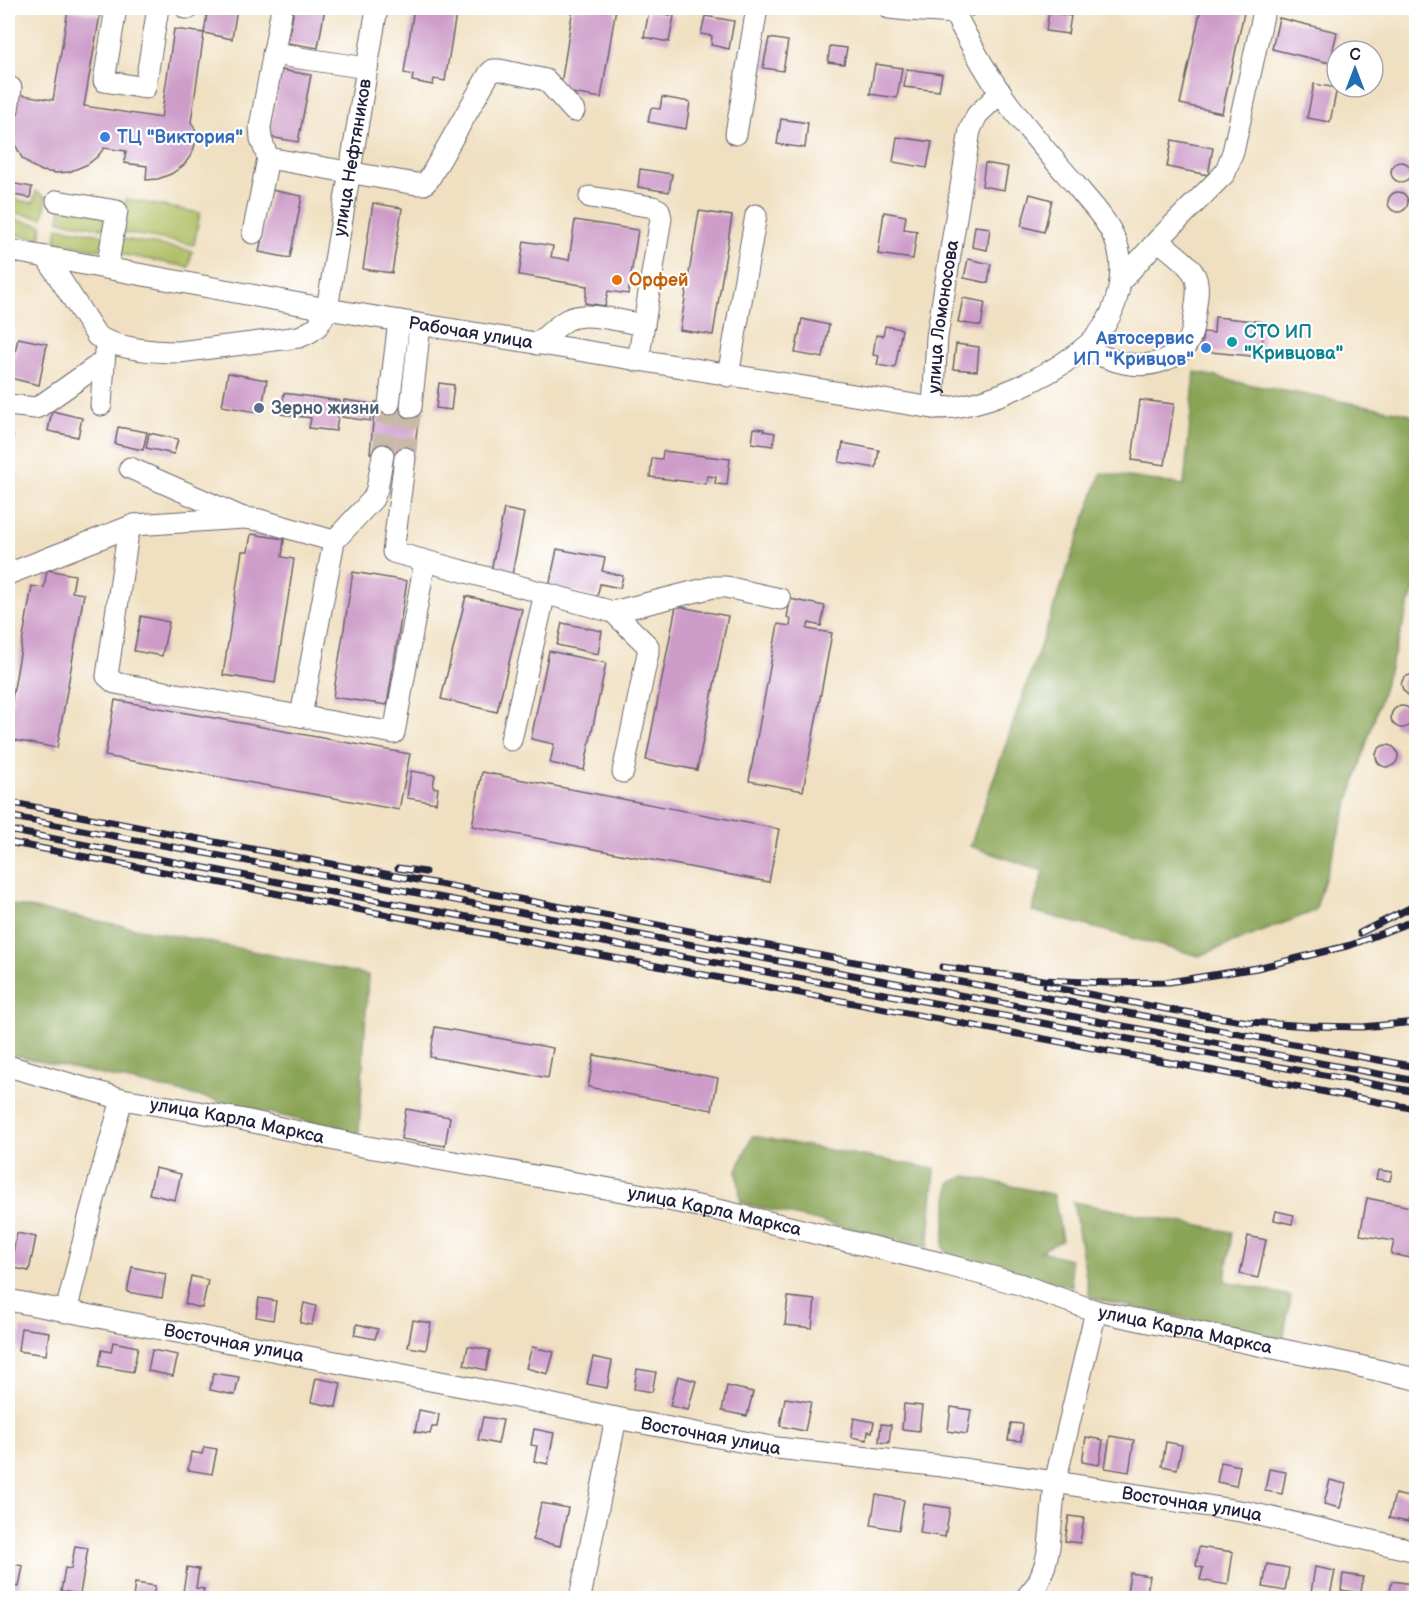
<svg xmlns="http://www.w3.org/2000/svg" width="1424" height="1606" viewBox="0 0 1424 1606" font-family="'Balsamiq Sans',sans-serif">
  <style>
    .green { fill: #adbd60; stroke: #68704e; stroke-width: 1.5 }
    .forest { fill: #8aa456; stroke: #566348; stroke-width: 1.5 }
    .building { fill: #cd9cc9 }
    .lines { fill: none; stroke-linecap: round; stroke-linejoin: round }
    .minor-tunnel { stroke: #c7baa6; stroke-width: 21; stroke-dasharray: 21 10; stroke-linecap: butt }
    .minor-casing { stroke: #6a646a; stroke-width: 23 }
    .minor { stroke: #fff; stroke-width: 21 }
    .rail-casing { stroke: #22223b; stroke-width: 7 }
    .rail { stroke: #fff; stroke-width: 4.5; stroke-dasharray: 14; stroke-linecap: butt }
    .shop-dot { fill: #3f7fe0; stroke: #fff; stroke-width: 2 }
    .food-dot { fill: #e8710a; stroke: #fff; stroke-width: 2 }
    .culture-dot { fill: #0f9aa8; stroke: #fff; stroke-width: 2 }
    .service-dot { fill: #5c6f8a; stroke: #fff; stroke-width: 2 }
    .labels { text-anchor: middle; stroke-width: 4.5; stroke-linejoin: round; paint-order: stroke }
    .shop-label { font-size: 18px; font-weight: bold; fill: #366cbe; stroke: #fff; text-anchor: start }
    .street-label { font-size: 18px; fill: #22223b; stroke: #fff }
    .food-label { font-size: 18px; font-weight: bold; fill: #c56008; stroke: #fff; text-anchor: start }
    .culture-label { font-size: 18px; font-weight: bold; fill: #0d838f; stroke: #fff; text-anchor: start }
    .service-label { font-size: 18px; font-weight: bold; fill: #4e5e75; stroke: #fff; text-anchor: start }
  </style>
  <rect width="100%" height="100%" fill="#fff"/>
  <filter id="ink" filterUnits="userSpaceOnUse"><feTurbulence type="fractalNoise" baseFrequency=".0167" numOctaves="2"/><feDisplacementMap in="SourceGraphic" scale="12" xChannelSelector="R" yChannelSelector="G"/><feConvolveMatrix kernelMatrix="1 2 1 2 8 2 1 2 1" color-interpolation-filters="sRGB"/></filter>
  <filter id="wash" filterUnits="userSpaceOnUse"><feTurbulence type="fractalNoise" baseFrequency=".008" numOctaves="4" result="noise"/><feDisplacementMap in="SourceGraphic" scale="24" xChannelSelector="R" yChannelSelector="G"/><feGaussianBlur stdDeviation="1.35" result="paint"/><feColorMatrix in="noise" values="0 0 0 0 0 0 0 0 0 0 0 0 0 0 0 0 0 1.4 0 .05"/><feComposite in="paint" operator="in"/></filter>
  <g filter="url(#wash)">
    <rect width="100%" height="100%" fill="#f0e0c1"/>
    <!-- green -->
    <g class="green">
      <polygon points="36,191 47,198 43,218 8,212 8,198 33,203"/>
      <polygon points="126,199 200,213 194,245 121,232"/>
      <polygon points="61,206 110,214 108,229 59,221"/>
      <polygon points="8,218 42,225 40,239 8,233"/>
      <polygon points="58,227 107,236 100,250 55,242"/>
      <polygon points="119,238 192,251 189,267 121,254"/>
    </g>
    <!-- forest -->
    <g class="forest">
      <polygon points="1195,372 1246,384 1406,413 1416,418 1416,585 1415,586 1315,911 1199,956 1032,911 1044,871 970,846 1101,473 1184,485"/>
      <polygon points="8,904 208,942 368,975 359,1134 198,1096 8,1054"/>
      <polygon points="752,1136 935,1169 928,1247 741,1203 737,1170"/>
      <polygon points="966,1176 1054,1195 1062,1240 1040,1251 1070,1259 1072,1287 948,1255 943,1246 950,1183"/>
      <polygon points="1073,1202 1232,1232 1225,1281 1291,1296 1283,1339 1090,1298"/>
    </g>
    <g id="blocks">
      <!-- building -->
      <g class="building">
        <polygon points="208,8 237,8 232,39 204,33"/>
        <polygon points="294,8 325,8 318,48 288,43"/>
        <polygon points="414,8 457,8 445,81 434,79 433,85 412,81 413,75 404,73"/>
        <polygon points="573,8 616,8 601,98 560,91"/>
        <polygon points="966,8 983,8 972,16"/>
        <polygon points="1201,8 1245,8 1222,113 1180,104"/>
        <polygon points="68,10 100,15 84,106 161,118 174,29 204,33 191,122 195,129 196,141 192,154 184,165 171,174 158,179 146,180 147,166 124,163 126,151 104,148 98,156 88,164 69,172 56,173 42,171 32,166 22,158 16,146 13,134 13,122 18,94 53,100"/>
        <polygon points="649,11 674,16 669,42 644,37"/>
        <polygon points="1049,12 1071,16 1068,34 1046,31"/>
        <polygon points="705,16 734,21 729,49 711,45 712,36 701,34"/>
        <polygon points="1279,18 1337,32 1330,63 1272,49"/>
        <polygon points="769,38 788,41 783,71 763,68"/>
        <polygon points="830,46 847,48 844,64 828,62"/>
        <polygon points="875,64 902,68 897,98 870,94"/>
        <polygon points="907,69 942,74 939,91 904,87"/>
        <polygon points="281,70 311,75 298,142 269,137"/>
        <polygon points="1314,84 1337,88 1330,122 1307,118"/>
        <polygon points="662,97 690,102 686,129 648,122 651,108 660,109"/>
        <polygon points="781,119 808,123 805,148 777,144"/>
        <polygon points="897,137 932,142 927,168 893,162"/>
        <polygon points="1172,140 1213,148 1208,175 1167,167"/>
        <circle cx="1401" cy="172" r="10"/>
        <polygon points="985,163 1008,167 1004,190 982,186"/>
        <polygon points="640,169 672,174 669,192 638,187"/>
        <polygon points="10,183 32,187 30,198 8,194"/>
        <polygon points="271,190 302,196 290,258 259,252"/>
        <circle cx="1398" cy="202" r="10"/>
        <polygon points="1030,194 1052,200 1044,232 1021,226"/>
        <polygon points="373,203 402,208 392,273 363,269"/>
        <polygon points="699,211 732,216 713,335 680,330"/>
        <polygon points="884,212 906,216 904,229 917,231 913,259 878,254"/>
        <polygon points="575,220 638,230 628,294 608,291 605,306 585,303 587,286 519,275 524,241 553,246 551,257 569,260"/>
        <polygon points="975,226 990,228 987,250 972,247"/>
        <polygon points="968,259 991,264 988,283 964,278"/>
        <polygon points="963,298 985,302 981,326 958,322"/>
        <polygon points="1215,317 1264,322 1261,357 1201,351 1203,332 1214,333"/>
        <polygon points="802,319 829,325 823,358 795,353"/>
        <polygon points="885,326 902,329 895,368 877,365 879,356 873,355 876,335 883,336"/>
        <polygon points="18,338 47,344 39,385 10,378"/>
        <polygon points="956,344 979,347 977,371 953,369"/>
        <polygon points="228,373 267,380 261,413 222,406"/>
        <polygon points="439,383 454,385 451,410 436,408"/>
        <polygon points="284,393 340,401 336,431 309,428 311,418 281,414"/>
        <polygon points="344,400 372,404 370,421 342,417"/>
        <polygon points="1140,400 1174,404 1165,465 1132,460"/>
        <polygon points="375,402 420,408 413,459 370,453"/>
        <polygon points="52,411 82,418 78,437 48,431"/>
        <polygon points="118,427 147,432 143,450 115,444"/>
        <polygon points="754,428 764,429 764,431 775,433 773,446 752,443"/>
        <polygon points="149,433 178,439 174,454 146,448"/>
        <polygon points="8,435 13,435 11,452 8,451"/>
        <polygon points="843,443 879,450 876,468 839,462"/>
        <polygon points="663,451 730,459 727,485 715,484 716,477 707,476 706,484 650,477 652,458 662,459"/>
        <polygon points="504,509 524,513 512,575 491,571"/>
        <polygon points="251,534 284,539 282,557 294,559 275,683 223,675 242,551 248,551"/>
        <polygon points="557,549 605,558 602,571 623,576 620,588 600,584 597,597 549,587"/>
        <polygon points="47,570 75,575 72,592 84,594 57,748 8,739 8,711 10,711 32,586 44,588"/>
        <polygon points="353,572 407,581 387,705 333,697"/>
        <polygon points="466,596 522,609 497,712 441,699"/>
        <polygon points="790,599 825,606 821,626 809,623 807,629 832,633 803,791 749,781 778,624 790,626 791,619 787,618"/>
        <polygon points="676,606 728,616 697,770 646,760"/>
        <polygon points="141,616 169,622 162,656 134,651"/>
        <polygon points="562,623 602,631 598,654 557,645"/>
        <polygon points="1416,643 1416,662 1412,653 1412,649"/>
        <polygon points="549,651 606,663 584,770 550,763 554,744 531,739"/>
        <polygon points="1413,674 1416,675 1416,694 1412,696 1408,695 1403,690 1401,684 1404,677"/>
        <polygon points="115,700 410,754 399,810 105,756"/>
        <circle cx="1402" cy="717" r="11"/>
        <circle cx="1387" cy="756" r="11"/>
        <polygon points="411,771 435,775 433,787 438,788 436,803 407,798"/>
        <polygon points="482,772 779,829 769,882 472,826"/>
        <polygon points="435,1027 553,1048 548,1078 430,1057"/>
        <polygon points="594,1055 718,1078 712,1110 588,1087"/>
        <polygon points="406,1109 450,1117 445,1146 401,1139"/>
        <polygon points="155,1168 181,1174 175,1200 149,1194"/>
        <polygon points="1378,1170 1392,1172 1390,1181 1376,1179"/>
        <polygon points="1367,1198 1416,1208 1416,1259 1391,1254 1394,1241 1360,1235"/>
        <polygon points="1276,1211 1294,1215 1292,1224 1274,1220"/>
        <polygon points="17,1233 36,1237 29,1271 10,1267"/>
        <polygon points="1248,1236 1266,1240 1258,1278 1240,1274"/>
        <polygon points="132,1267 166,1274 162,1298 127,1292"/>
        <polygon points="191,1276 208,1280 202,1308 185,1304"/>
        <polygon points="788,1297 815,1300 812,1328 785,1325"/>
        <polygon points="259,1298 276,1301 273,1320 256,1317"/>
        <polygon points="304,1303 316,1306 312,1325 300,1323"/>
        <polygon points="413,1320 431,1323 426,1350 408,1347"/>
        <polygon points="357,1324 378,1329 375,1339 354,1335"/>
        <polygon points="21,1328 49,1332 46,1355 18,1351"/>
        <polygon points="113,1342 138,1347 133,1372 99,1366 102,1350 111,1352"/>
        <polygon points="468,1346 490,1350 486,1370 464,1365"/>
        <polygon points="532,1347 554,1352 548,1374 526,1368"/>
        <polygon points="152,1350 178,1355 173,1376 148,1371"/>
        <polygon points="593,1357 612,1361 607,1388 587,1384"/>
        <polygon points="637,1369 656,1372 652,1392 634,1389"/>
        <polygon points="213,1373 239,1377 235,1395 210,1390"/>
        <polygon points="678,1376 696,1381 688,1410 670,1406"/>
        <polygon points="316,1378 341,1383 336,1407 311,1402"/>
        <polygon points="727,1386 753,1392 747,1416 722,1411"/>
        <polygon points="785,1398 811,1402 805,1431 780,1426"/>
        <polygon points="904,1404 922,1406 919,1431 902,1429"/>
        <polygon points="951,1407 971,1410 967,1434 948,1431"/>
        <polygon points="419,1410 439,1414 437,1427 432,1427 430,1434 415,1432"/>
        <polygon points="483,1417 503,1420 498,1444 478,1440"/>
        <polygon points="854,1418 874,1422 872,1432 868,1431 867,1440 851,1437"/>
        <polygon points="1011,1423 1023,1424 1021,1441 1008,1440"/>
        <polygon points="881,1424 891,1425 889,1443 879,1442"/>
        <polygon points="534,1429 554,1433 548,1464 534,1461 537,1446 531,1445"/>
        <polygon points="1110,1436 1134,1440 1129,1472 1105,1468"/>
        <polygon points="1086,1437 1103,1440 1099,1465 1082,1462"/>
        <polygon points="1166,1442 1182,1445 1177,1469 1162,1466"/>
        <polygon points="204,1447 217,1449 212,1474 188,1470 191,1452 202,1454"/>
        <polygon points="1221,1462 1240,1466 1236,1486 1217,1482"/>
        <polygon points="1269,1469 1286,1472 1282,1494 1265,1491"/>
        <polygon points="1330,1480 1346,1484 1340,1508 1324,1504"/>
        <polygon points="1395,1494 1413,1498 1408,1522 1389,1518"/>
        <polygon points="876,1495 904,1500 899,1530 871,1525"/>
        <polygon points="541,1503 568,1508 560,1546 533,1540"/>
        <polygon points="924,1504 950,1508 945,1537 920,1533"/>
        <polygon points="1069,1516 1084,1518 1080,1543 1065,1541"/>
        <polygon points="75,1546 88,1548 80,1594 61,1591 65,1568 71,1569"/>
        <polygon points="1199,1547 1233,1552 1228,1585 1200,1580 1203,1568 1196,1566"/>
        <polygon points="8,1563 23,1566 19,1587 8,1585"/>
        <polygon points="1267,1564 1289,1568 1285,1591 1263,1587"/>
        <polygon points="187,1567 199,1569 196,1588 204,1589 202,1598 182,1598"/>
        <polygon points="1315,1567 1335,1571 1330,1596 1311,1593"/>
        <polygon points="1130,1573 1150,1576 1146,1596 1127,1593"/>
        <polygon points="1343,1574 1363,1577 1361,1593 1341,1590"/>
        <polygon points="1392,1581 1412,1584 1410,1598 1396,1598 1396,1596 1389,1595"/>
        <polygon points="135,1583 155,1586 153,1598 133,1598"/>
      </g>
    </g>
  </g>
  <g filter="url(#ink)">
    <use href="#blocks" fill-opacity="0" stroke="#6a646a" stroke-width="1.5"/>
    <g class="lines">
      <!-- minor-tunnel -->
      <g class="minor-tunnel">
        <polyline points="383,455 389,404"/>
        <polyline points="405,458 411,407"/>
      </g>
      <defs>
        <g id="minor">
          <polyline points="116,8 104,81 145,88 158,8"/>
          <polyline points="186,8 189,8"/>
          <polyline points="889,8 908,10 955,13"/>
          <polyline points="273,54 367,68"/>
          <polyline points="8,109 11,88"/>
          <polyline points="736,134 757,8"/>
          <polyline points="268,158 261,139 260,127 282,8"/>
          <polyline points="590,197 653,207 659,210 661,218 638,361"/>
          <polyline points="57,201 117,211 107,268"/>
          <polyline points="253,233 268,158 416,184 424,184 429,179 489,74 493,70 500,70 546,80 574,111"/>
          <polyline points="1158,240 1225,173 1233,152 1264,11"/>
          <path id="s1" d="M8,250L327,309L933,408C942,408 951,408 960,406C995,400 1044,378 1072,357C1082,350 1092,342 1099,333C1118,310 1127,270 1116,242C1107,219 1089,202 1074,183C1052,158 1030,132 1010,106C988,77 968,40 952,8"/>
          <path id="s2" d="M46,257L97,336C118,349 154,352 179,352L299,337C316,330 320,326 327,309L377,8"/>
          <path d="M537,344C547,336 556,326 567,320C586,310 623,322 644,325"/>
          <path d="M1085,348C1110,361 1137,371 1165,360C1174,356 1181,353 1187,344C1193,335 1193,324 1195,313C1196,301 1200,287 1195,276C1188,262 1170,251 1158,240L1120,282"/>
          <polyline points="728,376 756,215"/>
          <polyline points="389,404 399,321"/>
          <polyline points="8,405 35,408 40,406 104,361"/>
          <polyline points="101,405 105,351"/>
          <polyline points="411,407 420,325"/>
          <path id="s3" d="M933,408L937,337L970,130L977,115L1001,92"/>
          <polyline points="405,458 393,552 613,612 713,587 726,587 780,599"/>
          <polyline points="130,468 241,517"/>
          <polyline points="334,541 260,520 244,518 134,525 128,533 107,676 115,683 394,733 425,561"/>
          <polyline points="8,574 134,525"/>
          <polyline points="613,612 648,646 648,653 623,772"/>
          <polyline points="301,716 334,541 373,499 377,489 383,455"/>
          <polyline points="511,740 545,593"/>
          <path id="s4" d="M8,1066L122,1099L240,1119L362,1146L628,1192L718,1210L940,1263L1019,1284L1096,1311L1355,1365L1416,1379"/>
          <path id="s5" d="M8,1300L467,1387L616,1418L777,1448L942,1466L1055,1482L1246,1512L1416,1551"/>
          <polyline points="66,1312 90,1214 122,1099"/>
          <polyline points="580,1598 616,1418"/>
          <polyline points="1026,1598 1038,1583 1045,1565 1049,1547 1055,1482 1096,1311"/>
        </g>
      </defs>
      <!-- minor casing -->
      <use href="#minor" class="minor-casing"/>
      <!-- minor -->
      <use href="#minor" class="minor"/>
      <defs>
        <g id="rail">
          <polyline points="8,802 204,840 1416,1067"/>
          <polyline points="8,816 1416,1081"/>
          <polyline points="8,830 278,882 1416,1092"/>
          <polyline points="8,842 482,933 1416,1109"/>
          <polyline points="398,868 425,872"/>
          <polyline points="1360,933 1416,905"/>
          <polyline points="942,967 1044,980 1107,983 1169,982 1257,968 1351,945 1403,925 1416,918"/>
          <polyline points="1046,986 1166,1009 1249,1022 1309,1026 1362,1027 1416,1022"/>
        </g>
      </defs>
      <!-- rail casing -->
      <use href="#rail" class="rail-casing"/>
      <!-- rail -->
      <use href="#rail" class="rail"/>
    </g>
  </g>
  <!-- markers -->
  <g class="shop-dot">
    <circle cx="105" cy="137" r="6"/>
    <circle cx="1206" cy="348" r="6"/>
  </g>
  <circle class="food-dot" cx="617" cy="280" r="6"/>
  <circle class="culture-dot" cx="1232" cy="342" r="6"/>
  <circle class="service-dot" cx="259" cy="408" r="6"/>
  <g class="labels">
    <!-- shop labels -->
    <g class="shop-label">
      <text x="117" y="143">ТЦ "Виктория"</text>
      <text x="1194" y="344" text-anchor="end">Автосервис<tspan x="1194" dy="21">ИП "Кривцов"</tspan></text>
    </g>
    <!-- street labels -->
    <g class="street-label">
      <text dy="6" stroke="none"><textPath href="#s2" startOffset="494">улица Нефтяников</textPath></text>
      <text dy="6" stroke="none"><textPath href="#s3" startOffset="92">улица Ломоносова</textPath></text>
      <text dy="6" stroke="none"><textPath href="#s1" startOffset="470">Рабочая улица</textPath></text>
      <text dy="6" stroke="none"><textPath href="#s4" startOffset="236">улица Карла Маркса</textPath></text>
      <text dy="6" stroke="none"><textPath href="#s4" startOffset="722">улица Карла Маркса</textPath></text>
      <text dy="6" stroke="none"><textPath href="#s4" startOffset="1208">улица Карла Маркса</textPath></text>
      <text dy="6" stroke="none"><textPath href="#s5" startOffset="230">Восточная улица</textPath></text>
      <text dy="6" stroke="none"><textPath href="#s5" startOffset="716">Восточная улица</textPath></text>
      <text dy="6" stroke="none"><textPath href="#s5" startOffset="1202">Восточная улица</textPath></text>
    </g>
    <!-- food labels -->
    <g class="food-label">
      <text x="629" y="286">Орфей</text>
    </g>
    <!-- culture labels -->
    <g class="culture-label">
      <text x="1244" y="338">СТО ИП<tspan x="1244" dy="21">"Кривцова"</tspan></text>
    </g>
    <!-- service labels -->
    <g class="service-label">
      <text x="271" y="414">Зерно жизни</text>
    </g>
  </g>
  <!-- margin -->
  <rect width="1424" height="1606" fill="none" stroke="#fff" stroke-width="30"/>
  <!-- north arrow -->
  <g transform="translate(1355 69)"><circle r="28" fill="#ffffff" stroke="#a7a7b1" stroke-width="1.5"/>
  <path d="M0-4.5L10 22L0 15L-10 22Z" fill="#1f6fb2"/>
  <text y="-9" font-size="16" font-weight="bold" text-anchor="middle" fill="#22223b">С</text>
  </g>
</svg>
